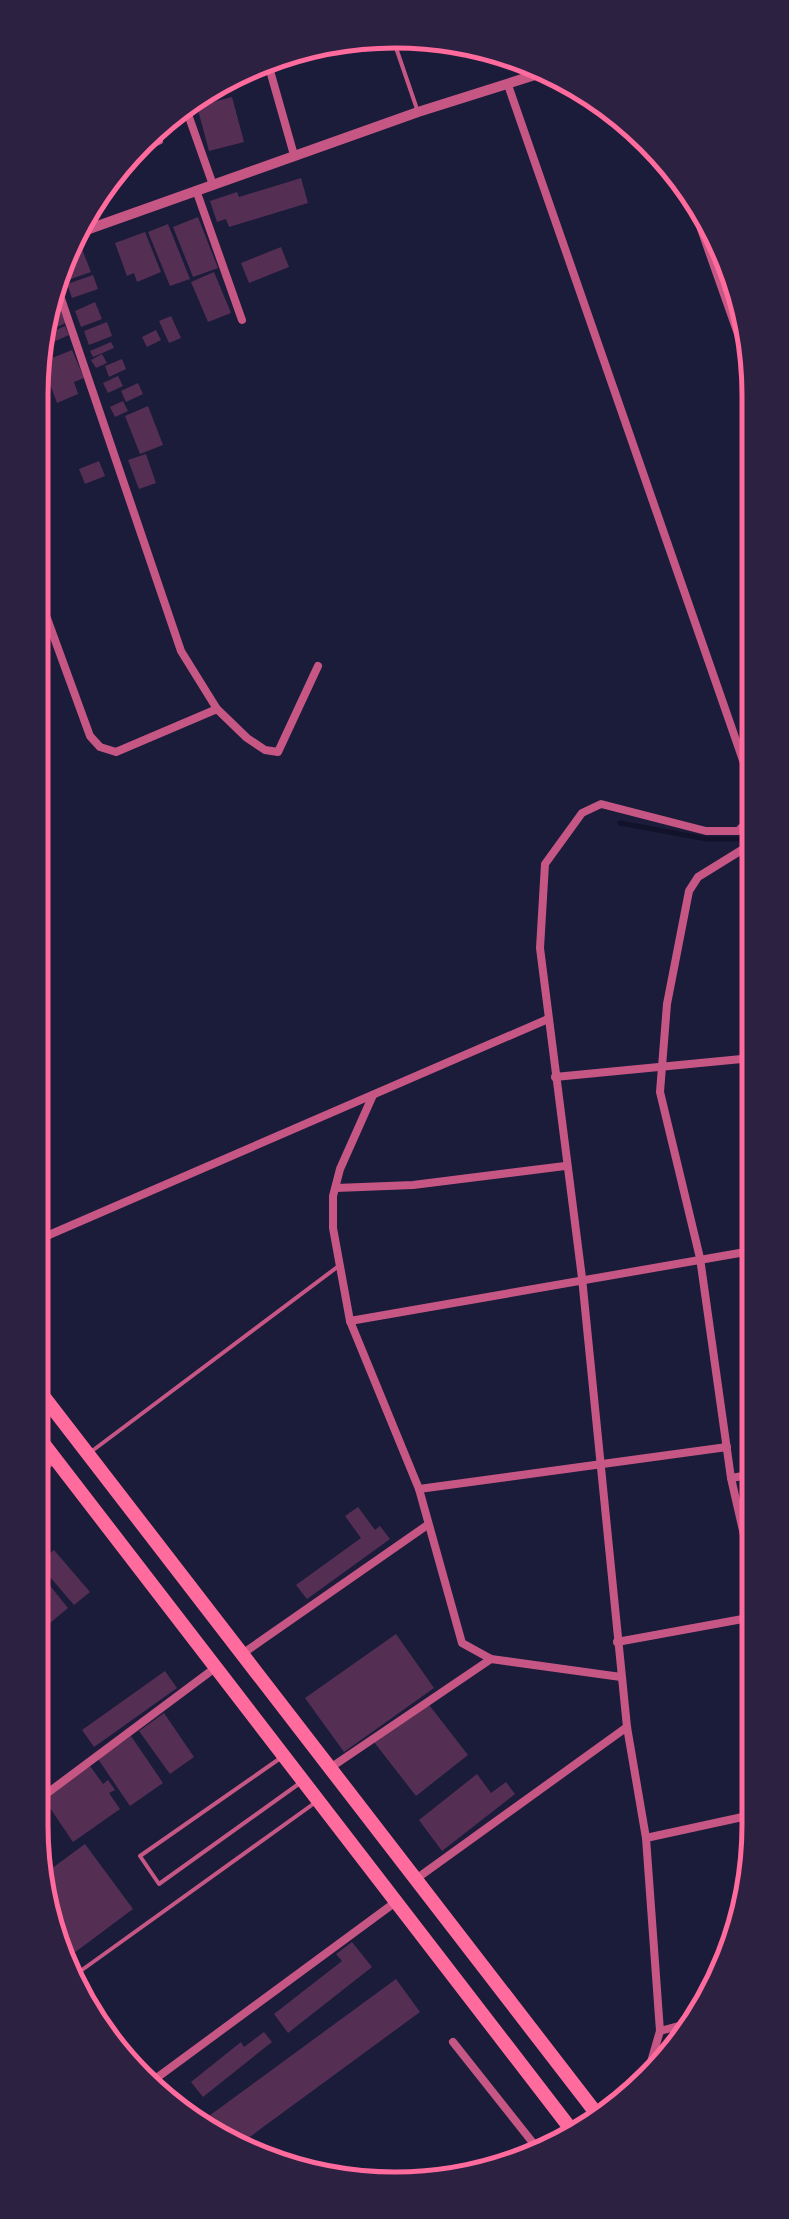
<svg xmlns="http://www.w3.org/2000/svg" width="789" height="2219" viewBox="0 0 789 2219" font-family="'Alegreya Sans',sans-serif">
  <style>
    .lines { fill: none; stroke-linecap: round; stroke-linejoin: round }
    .stream { stroke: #12122b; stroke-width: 5 }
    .building { fill: #542f53 }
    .service { stroke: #c65784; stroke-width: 4 }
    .minor { stroke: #c65784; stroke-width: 8 }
    .tertiary { stroke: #c65784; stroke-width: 10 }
    .trunk { stroke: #ff6b9d; stroke-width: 14 }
    .rim { fill: none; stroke: #ff6b9d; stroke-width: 5 }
  </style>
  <rect width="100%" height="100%" fill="#1b1b3a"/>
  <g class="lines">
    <!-- stream -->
    <polyline class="stream" points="620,823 707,839 743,839 753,829"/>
  </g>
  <!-- building -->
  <g class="building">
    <polygon points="232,97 244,142 209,151 197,106"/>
    <polygon points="301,178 308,203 229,227 226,219 217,222 210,201 237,192 239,197"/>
    <polygon points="198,217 218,268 193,277 173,227"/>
    <polygon points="168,224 190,279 170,286 148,232"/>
    <polygon points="145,232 161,272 137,282 134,273 127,276 115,243"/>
    <polygon points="281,247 289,267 249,283 241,263"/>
    <polygon points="82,249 91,272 71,279 63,258"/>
    <polygon points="214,272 231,313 208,322 191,282"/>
    <polygon points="93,275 98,289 72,298 67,284"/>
    <polygon points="51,284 57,301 42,306 42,301"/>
    <polygon points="95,302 102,319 81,327 75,311"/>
    <polygon points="57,303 66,323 42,333 42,310"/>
    <polygon points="171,316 181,338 169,343 159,321"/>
    <polygon points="107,322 112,336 89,345 84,331"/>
    <polygon points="65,326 69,335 44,346 42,336"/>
    <polygon points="156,330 161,340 147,347 142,337"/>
    <polygon points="111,342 114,348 93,357 90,351"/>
    <polygon points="72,350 84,378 74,382 78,394 57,403 42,362"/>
    <polygon points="102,354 107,363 96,368 91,360"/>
    <polygon points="122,359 126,369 109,377 105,366"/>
    <polygon points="118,376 123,386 108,393 103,383"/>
    <polygon points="138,383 143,394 126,402 121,391"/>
    <polygon points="123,401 128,411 115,417 110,407"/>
    <polygon points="148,406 163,445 140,454 125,416"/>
    <polygon points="146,454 156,483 139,489 128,460"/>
    <polygon points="99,461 105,476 85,484 79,469"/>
    <polygon points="358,1507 375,1530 380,1526 390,1539 307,1599 296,1585 361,1538 345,1516"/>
    <polygon points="54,1550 90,1592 74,1605 38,1563"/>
    <polygon points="34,1566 68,1608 32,1638 32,1567"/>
    <polygon points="396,1634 434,1688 344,1752 305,1698"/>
    <polygon points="165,1671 177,1688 94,1747 82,1730"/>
    <polygon points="426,1701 468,1755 416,1796 374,1742"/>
    <polygon points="164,1713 194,1757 170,1774 139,1731"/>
    <polygon points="131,1736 163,1783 130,1806 98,1759"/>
    <polygon points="90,1766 103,1784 108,1780 115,1790 109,1793 120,1809 73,1842 44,1799"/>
    <polygon points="477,1774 491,1793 506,1782 515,1794 442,1851 419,1820"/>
    <polygon points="85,1844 133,1909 58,1965 40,1877"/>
    <polygon points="352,1942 372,1967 288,2033 274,2014 342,1961 336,1954"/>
    <polygon points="396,1979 420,2012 232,2150 198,2124"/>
    <polygon points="264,2032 272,2042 203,2097 191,2082 241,2042 244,2047"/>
  </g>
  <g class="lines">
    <!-- service -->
    <g class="service">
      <polyline points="392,36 418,112"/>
      <polyline points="117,162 161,142 162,123"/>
      <polyline points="92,1451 340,1265"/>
      <polyline points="282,1757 140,1856 159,1884 300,1783"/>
      <polyline points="68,1980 316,1802"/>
    </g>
    <!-- minor -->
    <g class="minor">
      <polyline points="267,60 294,155"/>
      <polyline points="508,85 753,789"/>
      <polyline points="184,103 213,185"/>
      <polyline points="682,175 756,385"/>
      <polyline points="196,190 242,320"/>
      <polyline points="54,278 181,651 217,709 247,738 265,750 278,752 318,666"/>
      <polyline points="40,599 90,736 100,747 116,752 217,709"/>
      <polyline points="555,1077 752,1058"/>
      <polyline points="373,1095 340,1169 333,1196 333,1228 350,1321 419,1489 462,1643 491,1659 621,1677"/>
      <polyline points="336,1188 413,1185 565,1166"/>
      <polyline points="35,1241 548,1019"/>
      <polyline points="350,1321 751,1251"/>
      <polyline points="33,1475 55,1459"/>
      <polyline points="731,1478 749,1475"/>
      <polyline points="419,1489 727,1447"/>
      <polyline points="749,1557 731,1478 700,1258 660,1092 667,1004 689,891 698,877 753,843"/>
      <polyline points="617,1642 748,1618"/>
      <polyline points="242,1654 426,1526"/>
      <polyline points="330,1768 491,1659"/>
      <polyline points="30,1806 215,1668"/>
      <polyline points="646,1838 747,1816"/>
      <polyline points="416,1879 627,1727"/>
      <polyline points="660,2031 701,2020"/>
      <polyline points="453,2042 541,2153"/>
      <polyline points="646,2079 660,2031 646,1838 627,1727 582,1278 540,948 545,864 582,813 601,804 706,831 738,831 753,816"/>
      <polyline points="147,2085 397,1901"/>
    </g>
    <!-- tertiary -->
    <polyline class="tertiary" points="75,234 418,112 554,69"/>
    <!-- trunk -->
    <g class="trunk">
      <polyline points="34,1384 603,2122"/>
      <polyline points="33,1430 577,2137"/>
    </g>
  </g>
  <!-- crop -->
  <path d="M0 0H789V2219H0ZM395 48H395A347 347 0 0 1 742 395V1825A347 347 0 0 1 395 2172H395A347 347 0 0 1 48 1825V395A347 347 0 0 1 395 48Z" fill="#2d2142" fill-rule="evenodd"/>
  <path class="rim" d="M395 48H395A347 347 0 0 1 742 395V1825A347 347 0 0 1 395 2172H395A347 347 0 0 1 48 1825V395A347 347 0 0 1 395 48Z"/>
</svg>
